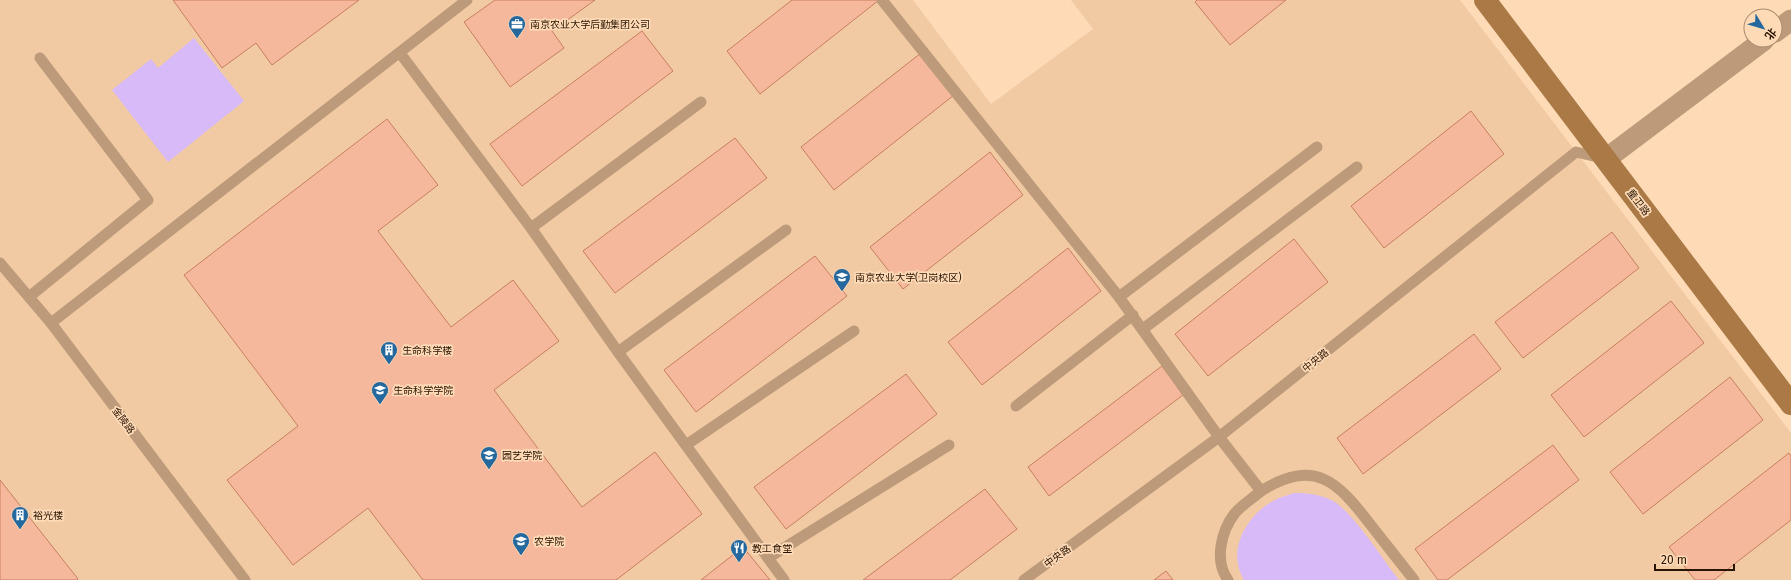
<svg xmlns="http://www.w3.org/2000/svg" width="1791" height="580" viewBox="0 0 1791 580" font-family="'Fira Sans','Noto Sans SC',sans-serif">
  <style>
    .built { fill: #f1caa4 }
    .green { fill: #d8baf9 }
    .building { fill: #f6b89c; stroke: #c77f5d }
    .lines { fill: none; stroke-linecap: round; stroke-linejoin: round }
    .lane { stroke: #bd9b7a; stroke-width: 11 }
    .street { stroke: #bd9b7a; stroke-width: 21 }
    .secondary { stroke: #aa7945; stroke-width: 22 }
    .labels { text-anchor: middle; stroke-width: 3.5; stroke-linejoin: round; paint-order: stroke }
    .poi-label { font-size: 10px; fill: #291400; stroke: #fedab7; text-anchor: start }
    .street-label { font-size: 10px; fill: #291400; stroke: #fedab7 }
  </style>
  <rect width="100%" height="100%" fill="#fedab7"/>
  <!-- built -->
  <polygon class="built" points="0,0 913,0 991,104 1093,29 1071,0 1460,0 1791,433 1791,580 0,580"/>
  <!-- green -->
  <g class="green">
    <polygon points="194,38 244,101 168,162 112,90 151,59 158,68"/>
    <path d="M1294,493C1307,493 1319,494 1331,500C1350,508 1384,561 1399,580H1244C1225,549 1249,511 1279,498C1284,496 1289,495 1294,493Z"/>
  </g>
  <!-- building -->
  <g class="building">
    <polygon points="173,0 359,0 272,65 256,43 222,68"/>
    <polygon points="495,0 595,0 552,31 564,48 510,87 464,22"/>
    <polygon points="792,0 879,0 760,94 727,51"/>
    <polygon points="1197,0 1286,0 1230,45 1195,2"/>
    <polygon points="642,31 673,71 522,186 490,144"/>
    <polygon points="921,53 954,95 834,190 801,147"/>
    <polygon points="1471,111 1504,154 1384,248 1351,206"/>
    <polygon points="387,119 438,185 378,231 451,327 513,280 559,341 494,390 582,507 655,452 702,514 616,580 423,580 368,508 293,565 227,480 298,426 184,275"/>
    <polygon points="735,138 767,178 615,293 583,251"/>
    <polygon points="990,152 1023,195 903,289 870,247"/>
    <polygon points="1612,232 1639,268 1523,358 1495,322"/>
    <polygon points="1294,239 1328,282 1208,376 1175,334"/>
    <polygon points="1068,248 1101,291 982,385 948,342"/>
    <polygon points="815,256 847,296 696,412 664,370"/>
    <polygon points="1671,301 1704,343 1584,437 1551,395"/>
    <polygon points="1474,334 1501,369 1363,474 1337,438"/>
    <polygon points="1162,366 1183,395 1049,496 1028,467"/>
    <polygon points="906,374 937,414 786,529 754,487"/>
    <polygon points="1730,377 1763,420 1643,514 1610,472"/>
    <polygon points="1553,445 1579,480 1447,580 1438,580 1415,549"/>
    <polygon points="1789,453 1791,456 1791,520 1714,580 1695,580 1669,547"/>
    <polygon points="0,480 78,579 77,580 0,580"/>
    <polygon points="985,489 1017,529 950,580 863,580"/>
    <polygon points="743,547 770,580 701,580"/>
    <polygon points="1166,571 1173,580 1154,580"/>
  </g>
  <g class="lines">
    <!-- lane -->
    <g class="lane">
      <path d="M882,0L1119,297L1219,437L1261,491C1253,498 1242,505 1235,513C1221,531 1214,561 1228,580"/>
      <polyline points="400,53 531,228 618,352 784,580"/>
      <polyline points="531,228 701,102"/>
      <polyline points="0,263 51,323 245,580"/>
      <polyline points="29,297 148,200 40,58"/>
      <polyline points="1119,297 1317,147"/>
      <polyline points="51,323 467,0"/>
      <polyline points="1143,329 1357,167"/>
      <polyline points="618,352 786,230"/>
      <polyline points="1016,406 1133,315"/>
      <polyline points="686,445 854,331"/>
      <path d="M1261,491C1315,458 1337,481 1370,524C1385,543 1399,561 1414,580"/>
      <polyline points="768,558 949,445"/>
      <polyline points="1024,580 1219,437 1576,152 1602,158"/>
    </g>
    <!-- street -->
    <g class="street">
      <polyline points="1775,32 1791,20"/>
      <polyline points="1606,159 1764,40"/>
    </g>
    <!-- secondary -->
    <polyline class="secondary" points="1485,0 1791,404"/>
  </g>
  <!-- icons -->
  <defs>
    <symbol id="office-pin" viewBox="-11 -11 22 30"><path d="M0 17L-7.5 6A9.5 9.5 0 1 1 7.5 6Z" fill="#24689d" stroke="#fedab7"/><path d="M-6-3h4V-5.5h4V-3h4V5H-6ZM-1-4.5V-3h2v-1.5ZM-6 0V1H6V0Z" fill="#fff"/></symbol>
    <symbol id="university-pin" viewBox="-11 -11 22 30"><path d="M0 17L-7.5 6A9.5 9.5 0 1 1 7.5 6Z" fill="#24689d" stroke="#fedab7"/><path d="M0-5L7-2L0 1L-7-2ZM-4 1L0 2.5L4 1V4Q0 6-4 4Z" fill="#fff"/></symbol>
    <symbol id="building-pin" viewBox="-11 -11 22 30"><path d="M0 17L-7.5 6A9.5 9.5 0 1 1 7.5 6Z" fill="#24689d" stroke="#fedab7"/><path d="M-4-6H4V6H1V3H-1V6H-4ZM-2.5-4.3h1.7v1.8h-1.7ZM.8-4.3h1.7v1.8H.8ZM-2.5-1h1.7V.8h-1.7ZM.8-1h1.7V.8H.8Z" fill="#fff"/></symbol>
    <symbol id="restaurant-pin" viewBox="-11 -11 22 30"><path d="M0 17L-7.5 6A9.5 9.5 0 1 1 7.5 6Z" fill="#24689d" stroke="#fedab7"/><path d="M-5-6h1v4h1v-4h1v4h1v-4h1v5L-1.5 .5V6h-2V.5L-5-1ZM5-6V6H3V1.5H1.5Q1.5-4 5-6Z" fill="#fff"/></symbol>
  </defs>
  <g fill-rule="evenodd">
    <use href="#office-pin" x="507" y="14" width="20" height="27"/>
    <use href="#university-pin" x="832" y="267" width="20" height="27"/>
    <use href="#building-pin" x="379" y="340" width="20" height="27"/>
    <use href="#university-pin" x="370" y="380" width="20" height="27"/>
    <use href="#university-pin" x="479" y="445" width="20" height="27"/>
    <use href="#building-pin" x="10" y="505" width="20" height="27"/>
    <use href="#university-pin" x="511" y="531" width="20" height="27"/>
    <use href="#restaurant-pin" x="729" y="538" width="20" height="27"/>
  </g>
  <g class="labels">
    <!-- poi labels -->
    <g class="poi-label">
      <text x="530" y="28">南京农业大学后勤集团公司</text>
      <text x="855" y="281">南京农业大学(卫岗校区)</text>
      <text x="402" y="354">生命科学楼</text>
      <text x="393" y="394">生命科学学院</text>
      <text x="502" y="459">园艺学院</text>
      <text x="33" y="519">裕光楼</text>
      <text x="534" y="545">农学院</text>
      <text x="752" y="552">教工食堂</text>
    </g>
    <!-- street labels -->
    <g class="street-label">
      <text transform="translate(1639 202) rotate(53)" y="4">童卫路</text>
      <text transform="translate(1315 360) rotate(-39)" y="4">中央路</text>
      <text transform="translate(124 420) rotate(53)" y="4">金陵路</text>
      <text transform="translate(1057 556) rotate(-36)" y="4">中央路</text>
    </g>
  </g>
  <!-- north arrow -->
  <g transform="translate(1763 28) rotate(128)"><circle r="19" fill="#fedab7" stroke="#a98b6e"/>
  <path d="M0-3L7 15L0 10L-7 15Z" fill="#24689d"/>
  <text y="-6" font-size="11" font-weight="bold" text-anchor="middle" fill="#291400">北</text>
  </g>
  <!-- scale -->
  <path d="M1655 564v6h79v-6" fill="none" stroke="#291400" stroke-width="2"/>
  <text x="1661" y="564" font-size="12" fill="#291400" stroke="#fedab7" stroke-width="3" paint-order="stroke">20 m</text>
</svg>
